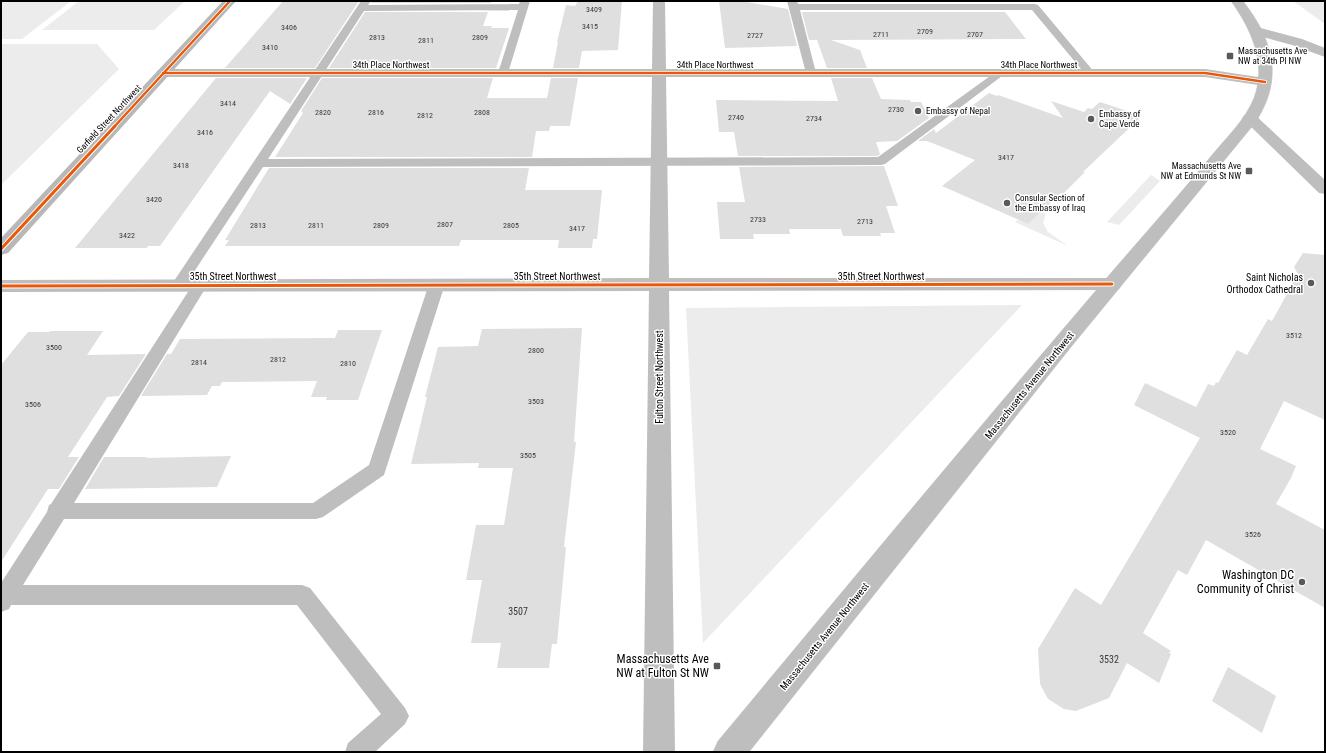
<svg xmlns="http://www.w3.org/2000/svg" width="1326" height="753" viewBox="0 0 1326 753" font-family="'Roboto Condensed',sans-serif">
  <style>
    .green { fill: #ececec }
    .building { fill: #dfdfdf }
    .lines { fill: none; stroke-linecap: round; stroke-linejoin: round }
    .primary-casing { stroke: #dbdbdb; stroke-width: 1 }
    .service { fill: #bebebe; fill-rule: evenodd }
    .minor { fill: #bebebe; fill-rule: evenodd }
    .tertiary { fill: #bebebe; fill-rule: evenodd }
    .secondary { fill: #b8b8b8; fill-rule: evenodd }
    .primary { fill: #bebebe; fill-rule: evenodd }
    .cycleway-far1-casing { stroke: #fff; stroke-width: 4 }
    .cycleway-casing { stroke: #fff; stroke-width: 5 }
    .cycleway-far1 { stroke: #e8590c; stroke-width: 2.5 }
    .cycleway { stroke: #e8590c; stroke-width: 3 }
    .poi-dot { fill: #595959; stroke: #fff; stroke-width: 1.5 }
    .labels { text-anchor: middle; stroke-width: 3; stroke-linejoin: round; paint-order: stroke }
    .number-label { font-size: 8px; fill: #383838 }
    .far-poi-label { font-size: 9px; fill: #000; stroke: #fff; text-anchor: start }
    .far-street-label { font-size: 9px; fill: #000; stroke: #fff }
    .street-label { font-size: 10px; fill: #000; stroke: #fff }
    .poi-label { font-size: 10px; fill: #000; stroke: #fff; text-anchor: end }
    .near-number-label { font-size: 10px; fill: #383838 }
    .near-poi-label { font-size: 12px; fill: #000; stroke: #fff; text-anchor: end }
  </style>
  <rect width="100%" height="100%" fill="#fff"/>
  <!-- green -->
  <g class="green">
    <polygon points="1,1 71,1 22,39 1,39"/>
    <polygon points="79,1 185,1 154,30 42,30"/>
    <polygon points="1293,1 1325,1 1325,24"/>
    <polygon points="1,44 97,44 119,69 1,185"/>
    <polygon points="1151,175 1160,181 1119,225 1107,222"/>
    <polygon points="1041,212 1046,214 1043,223 1048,232 1068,246 1015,222 1018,220 1028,224"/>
    <polygon points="1022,305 703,643 686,308"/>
  </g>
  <!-- building -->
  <g class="building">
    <polygon points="283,1 359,1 315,68 225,68"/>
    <polygon points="372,1 491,1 491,3 371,3"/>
    <polygon points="578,1 622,1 618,50 582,51 579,68 553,68 558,42 557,42 566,5 575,6"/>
    <polygon points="719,1 741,1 788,9 797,46 725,48"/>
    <polygon points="802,1 930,1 931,2 803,2"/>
    <polygon points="365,12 488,12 483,26 492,26 491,28 509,28 496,68 329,68"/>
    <polygon points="802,12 1005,12 1026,39 831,40 860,50 867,68 827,68 817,40 809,40"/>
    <polygon points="216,78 307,78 290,104 270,91 160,246 148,246 147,248 75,248"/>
    <polygon points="322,78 493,78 487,98 547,98 551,78 578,78 570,126 550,126 549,131 536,131 532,157 275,157 303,113 301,111"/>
    <polygon points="831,78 872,78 881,99 910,100 911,102 921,102 929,118 897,141 876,142 880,154 878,156 738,156 734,132 719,132 716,100 838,101"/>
    <polygon points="989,93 997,96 998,95 1063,118 1051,101 1084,112 1088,108 1092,109 1100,102 1142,116 1083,172 1085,172 1063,194 1061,193 1028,224 942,186 975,160 927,141 918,141 934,129 936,133"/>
    <polygon points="881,166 884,166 898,206 886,206 895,233 880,233 881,236 843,236 841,229 789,229 790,234 753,234 754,239 720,239 717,202 745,202 739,167"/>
    <polygon points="269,168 529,168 525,190 602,190 597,239 593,239 592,248 558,248 559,240 461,240 459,246 225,246 229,240 225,240"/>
    <polygon points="1303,253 1325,255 1325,420 1284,401 1260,449 1296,466 1291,478 1276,504 1325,530 1325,608 1206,540 1187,575 1178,570 1143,633 1171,651 1169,653 1171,654 1159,683 1127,663 1109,698 1076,711 1064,709 1048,699 1040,684 1038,649 1075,588 1101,605 1200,438 1134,405 1145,383 1196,407 1208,384 1214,386 1216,382 1218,383 1237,350 1247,355 1268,319 1272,321 1298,274 1294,267"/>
    <polygon points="582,328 574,442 576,442 564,547 566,547 557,644 552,644 549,668 497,668 501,643 471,643 482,580 466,580 476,525 504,525 513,468 478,468 479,463 411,464 427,397 425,397 438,347 478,346 482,329"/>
    <polygon points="338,330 382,330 358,400 326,400 327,397 311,397 317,381 222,382 220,386 212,386 207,395 141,396 167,354 171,354 180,339 335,338"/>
    <polygon points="50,331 103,331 87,355 146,354 119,396 107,397 68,457 79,457 59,489 48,489 1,562 1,365 28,332 49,332"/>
    <polygon points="231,456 217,487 85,489 104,457 147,457 146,458"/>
    <polygon points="1228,667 1276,696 1262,733 1212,701"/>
  </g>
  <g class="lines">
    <defs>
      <path id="primary" d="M1231,1H1243C1274,41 1284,79 1255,123L1071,347L749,752H713L718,741C846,587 974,433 1104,281C1140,239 1177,198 1212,155C1227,137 1245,120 1254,98C1267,63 1251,29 1231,1Z"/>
    </defs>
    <!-- primary casing -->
    <use href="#primary" class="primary-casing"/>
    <!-- service -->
    <g class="service">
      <polygon points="361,1 371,1 368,5 519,4 520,1 530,1 508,73 503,76 498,73 518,10 364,11 268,159 878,157 997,71 1005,71 1006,73 885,164 881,165 263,167 184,287 179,289 174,287 171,284 174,281"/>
      <polygon points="787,1 797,1 798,4 1035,4 1038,5 1095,73 1094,75 1086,75 1032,10 800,10 816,73 811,76 806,73"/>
      <polygon points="200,279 205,281 208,284 74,503 313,503 369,465 429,284 432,281 437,279 442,281 445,284 384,475 323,517 316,519 64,519 23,585 302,585 310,588 405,708 409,716 405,724 375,752 345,752 348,743 381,714 297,605 11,605 9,609 1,612 1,583 47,512 49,505 51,504 195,281"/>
    </g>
    <!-- minor -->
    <g class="minor">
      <polygon points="653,1 665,1 666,69 1205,69 1265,78 1270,79 1272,82 1270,85 1265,86 1205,77 666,77 669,278 1112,278 1119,279 1122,284 1119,289 1112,290 669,291 675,752 643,752 649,291 1,292 1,280 649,278 652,77 163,77 158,76 156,73 158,70 163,69 652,69"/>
      <polygon points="1250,113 1255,115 1325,180 1325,194 1319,193 1245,121 1242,118 1245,115"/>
    </g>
    <!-- tertiary -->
    <polygon class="tertiary" points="1257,27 1302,39 1325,48 1325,57 1292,45 1252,34 1251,31 1252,28"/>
    <!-- secondary -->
    <polygon class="secondary" points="223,1 236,1 8,253 1,255 1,238"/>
    <!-- primary -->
    <use href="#primary" class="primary"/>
    <defs>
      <g id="cycleway-far1">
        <polyline points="163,73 1205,73 1265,82"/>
        <polyline points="114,127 230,1"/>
      </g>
      <g id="cycleway">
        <polyline points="1,249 115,126"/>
        <polyline points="1,286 1112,284"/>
      </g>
    </defs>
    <!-- cycleway-far1 casing -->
    <use href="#cycleway-far1" class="cycleway-far1-casing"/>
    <!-- cycleway casing -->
    <use href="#cycleway" class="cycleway-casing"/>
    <!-- cycleway-far1 -->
    <use href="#cycleway-far1" class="cycleway-far1"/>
    <!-- cycleway -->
    <use href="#cycleway" class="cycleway"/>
  </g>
  <!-- markers -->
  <g class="poi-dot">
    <rect x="1226" y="52" width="8" height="8" rx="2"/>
    <circle cx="918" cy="111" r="4"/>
    <circle cx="1091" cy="119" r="4"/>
    <rect x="1245" y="167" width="8" height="8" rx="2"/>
    <circle cx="1007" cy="203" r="4"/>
    <circle cx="1311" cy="283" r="4"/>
    <circle cx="1302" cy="582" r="4"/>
    <rect x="713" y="662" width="8" height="8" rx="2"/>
  </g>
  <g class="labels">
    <!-- number labels -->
    <g class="number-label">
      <text x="594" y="12">3409</text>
      <text x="590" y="29">3415</text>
      <text x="289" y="30">3406</text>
      <text x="925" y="34">2709</text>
      <text x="881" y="37">2711</text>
      <text x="975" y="37">2707</text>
      <text x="755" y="38">2727</text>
      <text x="377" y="40">2813</text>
      <text x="480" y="40">2809</text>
      <text x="426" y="43">2811</text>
      <text x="270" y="50">3410</text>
      <text x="228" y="106">3414</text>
      <text x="896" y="112">2730</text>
      <text x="323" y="115">2820</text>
      <text x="376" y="115">2816</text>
      <text x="482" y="115">2808</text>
      <text x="425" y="118">2812</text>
      <text x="736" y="120">2740</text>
      <text x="814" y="121">2734</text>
      <text x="205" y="135">3416</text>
      <text x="1006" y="160">3417</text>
      <text x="181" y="168">3418</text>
      <text x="154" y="202">3420</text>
      <text x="758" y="222">2733</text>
      <text x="865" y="224">2713</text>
      <text x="445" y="227">2807</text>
      <text x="258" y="228">2813</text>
      <text x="316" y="228">2811</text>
      <text x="381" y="228">2809</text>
      <text x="511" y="228">2805</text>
      <text x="577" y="231">3417</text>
      <text x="127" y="238">3422</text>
      <text x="1294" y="338">3512</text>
      <text x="54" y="350">3500</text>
      <text x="536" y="353">2800</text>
      <text x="278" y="362">2812</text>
      <text x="199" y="365">2814</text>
      <text x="348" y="366">2810</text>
      <text x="536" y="404">3503</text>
      <text x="33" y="407">3506</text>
      <text x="1228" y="435">3520</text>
      <text x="528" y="458">3505</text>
      <text x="1253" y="537">3526</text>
    </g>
    <!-- far-poi labels -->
    <g class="far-poi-label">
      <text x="1238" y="54">Massachusetts Ave<tspan x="1238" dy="10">NW at 34th Pl NW</tspan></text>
      <text x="926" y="114">Embassy of Nepal</text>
      <text x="1099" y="117">Embassy of<tspan x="1099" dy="10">Cape Verde</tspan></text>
      <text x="1241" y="169" text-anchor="end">Massachusetts Ave<tspan x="1241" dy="10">NW at Edmunds St NW</tspan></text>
      <text x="1015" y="201">Consular Section of<tspan x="1015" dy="10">the Embassy of Iraq</tspan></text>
    </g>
    <!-- far-street labels -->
    <g class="far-street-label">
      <text x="391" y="68">34th Place Northwest</text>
      <text x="715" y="68">34th Place Northwest</text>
      <text x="1039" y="68">34th Place Northwest</text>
      <text transform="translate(109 119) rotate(-47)" y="3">Garfield Street Northwest</text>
    </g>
    <!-- street labels -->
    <g class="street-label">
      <text x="233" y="280">35th Street Northwest</text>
      <text x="557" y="280">35th Street Northwest</text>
      <text x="881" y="280">35th Street Northwest</text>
      <text transform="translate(659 377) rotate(-90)" y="4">Fulton Street Northwest</text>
      <text transform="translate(1029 385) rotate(-51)" y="4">Massachusetts Avenue Northwest</text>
      <text transform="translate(824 636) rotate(-51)" y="4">Massachusetts Avenue Northwest</text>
    </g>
    <!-- poi labels -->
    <g class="poi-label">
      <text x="1303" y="281">Saint Nicholas<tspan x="1303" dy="12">Orthodox Cathedral</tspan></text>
    </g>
    <!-- near-number labels -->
    <g class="near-number-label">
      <text x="518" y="615">3507</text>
      <text x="1109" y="663">3532</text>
    </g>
    <!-- near-poi labels -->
    <g class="near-poi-label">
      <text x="1294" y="579">Washington DC<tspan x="1294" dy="14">Community of Christ</tspan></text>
      <text x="709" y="663">Massachusetts Ave<tspan x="709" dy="14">NW at Fulton St NW</tspan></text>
    </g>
  </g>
  <!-- border -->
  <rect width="1326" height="753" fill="none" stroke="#000000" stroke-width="4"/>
</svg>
